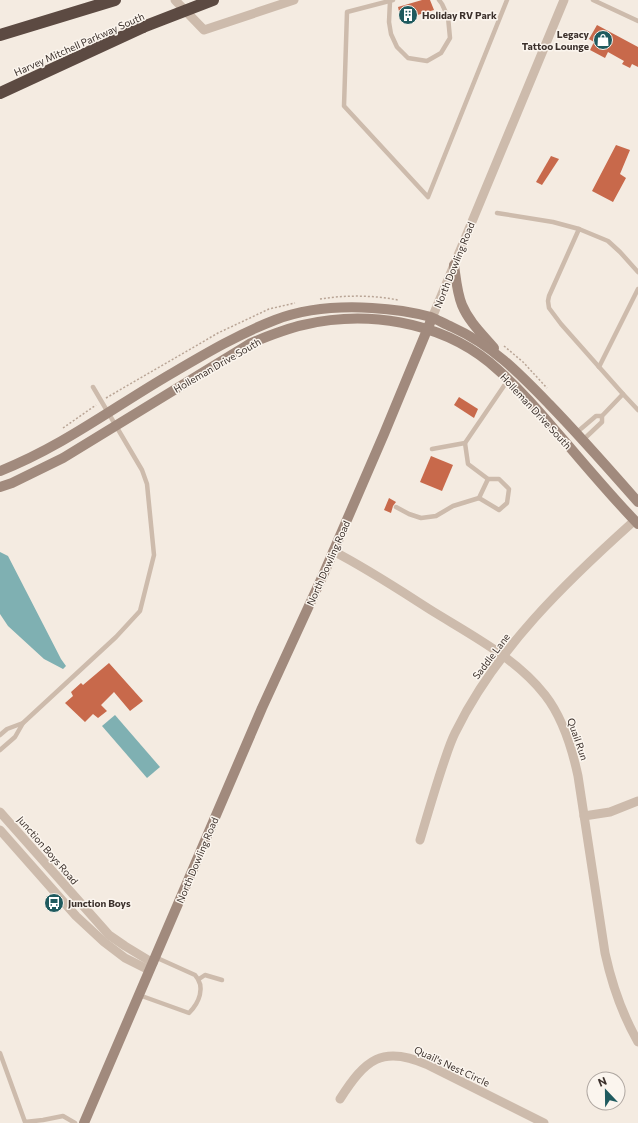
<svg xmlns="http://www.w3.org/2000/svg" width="638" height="1123" viewBox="0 0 638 1123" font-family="Commissioner,sans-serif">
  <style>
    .water { fill: #7fb0b2 }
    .building { fill: #c8694b }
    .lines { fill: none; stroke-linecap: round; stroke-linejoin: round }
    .path { stroke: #b9a596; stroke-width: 1.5; stroke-dasharray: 2 2; stroke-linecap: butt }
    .lane { stroke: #cdbbac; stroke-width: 4.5 }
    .street { stroke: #cdbbac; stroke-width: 9 }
    .secondary { stroke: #a18a7d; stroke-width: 10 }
    .highway { stroke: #5c4a42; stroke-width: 12 }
    .highway-bridge { stroke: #5c4a42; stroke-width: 12 }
    .labels { text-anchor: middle; stroke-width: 3; stroke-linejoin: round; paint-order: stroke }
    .poi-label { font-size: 10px; font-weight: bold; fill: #3b302b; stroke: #fbf5ee; text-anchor: start }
    .street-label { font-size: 10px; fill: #3b302b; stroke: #fbf5ee }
  </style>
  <rect width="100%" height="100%" fill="#f4ebe1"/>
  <!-- water -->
  <g class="water">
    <polygon points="0,552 8,556 61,659 66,666 63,669 44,659 8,626 0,614"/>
    <polygon points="115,715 160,767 147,778 102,726"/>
  </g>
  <!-- building -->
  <g class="building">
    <polygon points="422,0 430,0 434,10 401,20 398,7"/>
    <polygon points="597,25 638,47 638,67 632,64 630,68 622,64 624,61 608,52 605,58 590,50 594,42 589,39"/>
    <polygon points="616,145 630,150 620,174 626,178 613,202 592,191"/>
    <polygon points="551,156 559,159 542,185 536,182"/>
    <polygon points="459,397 478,409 474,418 454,405"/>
    <polygon points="431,456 453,465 442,491 420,482"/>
    <polygon points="389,498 396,502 393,506 391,513 384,510"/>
    <polygon points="109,663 143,701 130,711 114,692 101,705 107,711 98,718 93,714 85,722 65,703 73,696 71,692 81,683 83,685"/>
  </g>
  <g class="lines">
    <!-- path -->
    <g class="path">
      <path d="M320,299C345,295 373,295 398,300"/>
      <polyline points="504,346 523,362 547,388"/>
      <polyline points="106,398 218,333 269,309 295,303"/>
      <polyline points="63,428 96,405"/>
    </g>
    <!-- lane -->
    <g class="lane">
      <polyline points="393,0 347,12 344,106 428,197 507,0"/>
      <polyline points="593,0 638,21"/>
      <polyline points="390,1 389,22 391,34 397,47 408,58 427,61 441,53 450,38 448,17 442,4 439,0"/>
      <polyline points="497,213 553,222 579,229"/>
      <polyline points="638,272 620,252 608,241 579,229 549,296 548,301 549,308 561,324 623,394 638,410"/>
      <polyline points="599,367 638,289"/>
      <polyline points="576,433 596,416 602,416"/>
      <polyline points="583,440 602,422 602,416 623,394"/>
      <polyline points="465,443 508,380"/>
      <polyline points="479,498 488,479"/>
      <polyline points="396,507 409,514 421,518 436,516 453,506 479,498 499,510 507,503 509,489 499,479 488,479 468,464 465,443 432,449"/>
      <polyline points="0,735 7,729 23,723"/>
      <polyline points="0,750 15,737 23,723 116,637 140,611 154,555 147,484 142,470 93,387"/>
      <polyline points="199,979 205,975 222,980"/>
      <path d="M139,995L189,1013C199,1003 206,987 195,975L155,957"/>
      <polyline points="0,1053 25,1122 43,1120 63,1116 75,1123"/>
    </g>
    <!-- street -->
    <g class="street">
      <polyline points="175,0 204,30 294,0"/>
      <polyline points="432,318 564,0"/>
      <path d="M333,551C368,569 401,591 434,612C473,636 517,659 545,695C563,718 572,748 578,776L605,953C612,985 622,1014 638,1042"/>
      <polyline points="0,812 109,935 125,946 153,963"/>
      <polyline points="584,816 610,812 638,801"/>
      <polyline points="0,830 76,916 104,942 125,958 149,970"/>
      <path d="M420,840C428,813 436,785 445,759C448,750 451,741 455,733C496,649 566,582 634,521"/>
      <path d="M340,1099C365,1060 382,1044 428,1065L544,1123"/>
    </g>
    <!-- secondary -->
    <g class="secondary">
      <path d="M454,265C456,279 457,293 462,305C469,322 483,335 494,348"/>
      <path d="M0,471C59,448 110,410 164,378C200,357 236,335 275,320C304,309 340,306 372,308C391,309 412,312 431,317C438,320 445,324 452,327C492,345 519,373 549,404C580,436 609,469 638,502"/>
      <path d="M0,487L12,483L63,458L251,343C268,336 285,329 303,325C366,310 438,321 489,362C513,382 534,405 554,429C582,461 609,494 638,524"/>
      <polyline points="84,1123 262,708 324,573 384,434 432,318"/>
    </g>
    <!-- highway -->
    <g class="highway">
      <polyline points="0,35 115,0"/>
      <polyline points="0,93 143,27"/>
    </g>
    <!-- highway-bridge -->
    <polyline class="highway-bridge" points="143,27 213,0"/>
  </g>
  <!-- icons -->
  <defs>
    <symbol id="building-disc" viewBox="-11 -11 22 22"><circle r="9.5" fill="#1f5a5e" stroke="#fbf5ee"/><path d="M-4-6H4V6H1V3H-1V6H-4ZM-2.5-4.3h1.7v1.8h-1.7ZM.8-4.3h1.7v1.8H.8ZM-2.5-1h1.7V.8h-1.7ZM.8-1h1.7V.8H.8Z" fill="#fff"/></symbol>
    <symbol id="shop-disc" viewBox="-11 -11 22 22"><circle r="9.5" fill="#1f5a5e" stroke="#fbf5ee"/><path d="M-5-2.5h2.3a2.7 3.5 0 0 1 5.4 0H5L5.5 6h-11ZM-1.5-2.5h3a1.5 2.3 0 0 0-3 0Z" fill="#fff"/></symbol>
    <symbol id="bus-disc" viewBox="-11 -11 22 22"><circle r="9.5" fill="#1f5a5e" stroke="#fbf5ee"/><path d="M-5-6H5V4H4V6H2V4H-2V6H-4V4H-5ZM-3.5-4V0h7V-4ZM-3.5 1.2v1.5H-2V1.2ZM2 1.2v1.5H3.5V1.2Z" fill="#fff"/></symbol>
  </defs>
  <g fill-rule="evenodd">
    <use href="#building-disc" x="397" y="4" width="22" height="22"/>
    <use href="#shop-disc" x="592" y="29" width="22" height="22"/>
    <use href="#bus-disc" x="43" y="892" width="22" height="22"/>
  </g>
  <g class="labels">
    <!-- poi labels -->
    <g class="poi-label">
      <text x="422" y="19">Holiday RV Park</text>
      <text x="589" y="38" text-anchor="end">Legacy<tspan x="589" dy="12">Tattoo Lounge</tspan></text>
      <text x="68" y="907">Junction Boys</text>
    </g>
    <!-- street labels -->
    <g class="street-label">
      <text transform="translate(79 44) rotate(-24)" y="4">Harvey Mitchell Parkway South</text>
      <text transform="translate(454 265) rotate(-68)" y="4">North Dowling Road</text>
      <text transform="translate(217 365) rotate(-30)" y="4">Holleman Drive South</text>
      <text transform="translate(536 411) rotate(47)" y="4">Holleman Drive South</text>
      <text transform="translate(328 563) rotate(-66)" y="4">North Dowling Road</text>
      <text transform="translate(491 656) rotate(-53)" y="4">Saddle Lane</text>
      <text transform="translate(578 739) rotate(71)" y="4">Quail Run</text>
      <text transform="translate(48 850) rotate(49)" y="4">Junction Boys Road</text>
      <text transform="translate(197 860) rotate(-67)" y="4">North Dowling Road</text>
      <text transform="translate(452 1066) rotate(25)" y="4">Quail's Nest Circle</text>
    </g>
  </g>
  <!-- north arrow -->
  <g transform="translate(606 1091) rotate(338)"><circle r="19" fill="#fbf5ee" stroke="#aea6a0"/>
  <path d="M0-3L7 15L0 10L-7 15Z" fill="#1f5a5e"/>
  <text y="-6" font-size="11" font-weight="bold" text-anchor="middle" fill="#3b302b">N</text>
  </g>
</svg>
